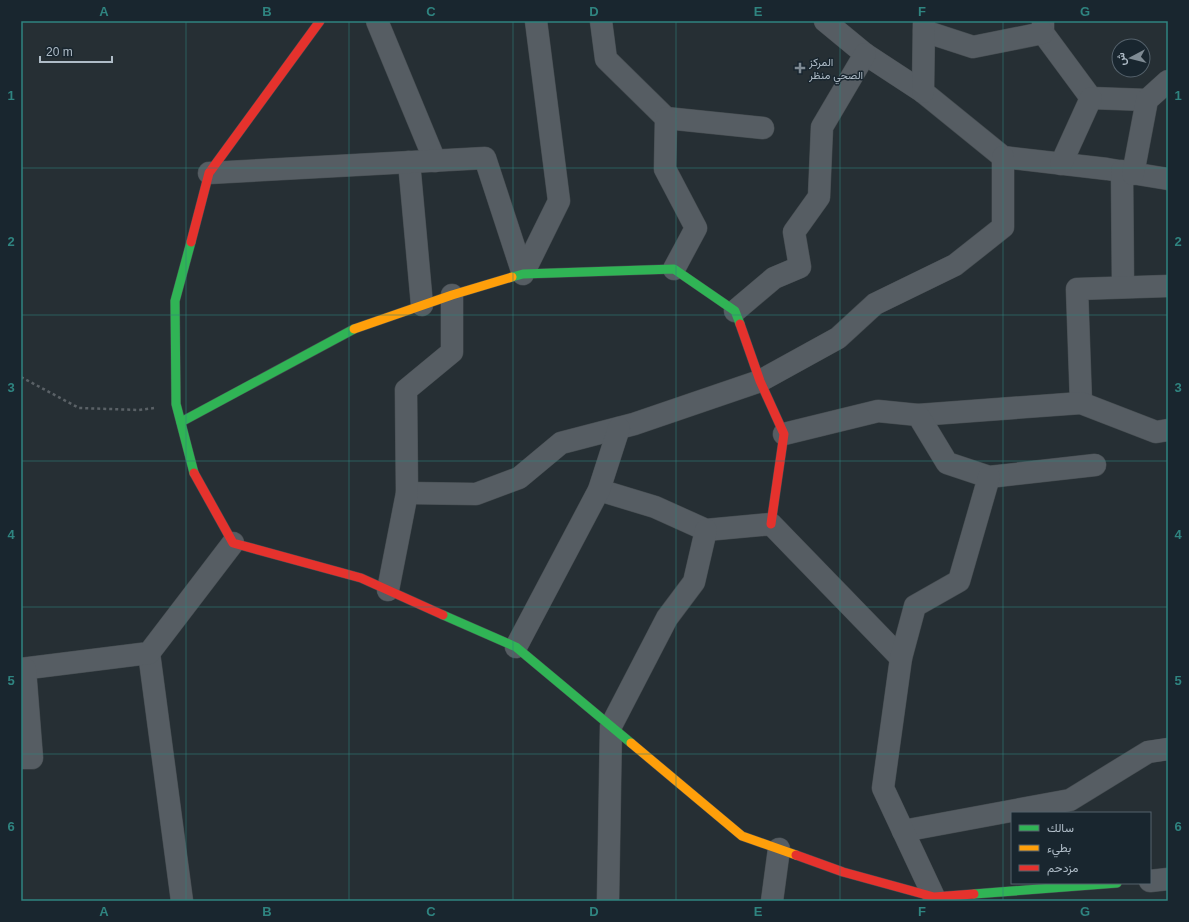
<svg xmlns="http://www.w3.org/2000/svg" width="1189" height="922" viewBox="0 0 1189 922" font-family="Helvetica,Vazirmatn,sans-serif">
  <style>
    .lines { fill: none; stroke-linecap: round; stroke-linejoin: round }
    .street-casing { stroke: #444b4f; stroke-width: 23 }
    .fast-casing { stroke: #444b4f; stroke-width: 10 }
    .slow-casing { stroke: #444b4f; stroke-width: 10 }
    .jam-casing { stroke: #444b4f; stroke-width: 10 }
    .path { stroke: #5a6166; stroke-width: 2.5; stroke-dasharray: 3 3; stroke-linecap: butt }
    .street { stroke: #565d63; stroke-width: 22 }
    .fast { stroke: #30b455; stroke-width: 9 }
    .slow { stroke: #ff9f0a; stroke-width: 9 }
    .jam { stroke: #e5322d; stroke-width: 9 }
    .grid { fill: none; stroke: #2f8480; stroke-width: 1; stroke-opacity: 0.55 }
    .poi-dot { fill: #7f8b94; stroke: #19262f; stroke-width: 1.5 }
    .labels { text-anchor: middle; stroke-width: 3; stroke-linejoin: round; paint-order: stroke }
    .poi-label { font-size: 11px; fill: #afbcc7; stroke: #19262f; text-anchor: start }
    .neatline { fill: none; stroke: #2f8480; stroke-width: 1.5 }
    .grid-label { font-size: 13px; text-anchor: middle; font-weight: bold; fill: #2f8480 }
  </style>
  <rect width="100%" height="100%" fill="#262f34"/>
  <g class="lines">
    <defs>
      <g id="street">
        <polyline points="377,21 435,161"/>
        <polyline points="601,21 606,59 666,118 763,128"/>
        <polyline points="825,21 865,54 923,92 1003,157 1107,169 1168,179"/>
        <polyline points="1043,21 1043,33 1091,98 1147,100"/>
        <polyline points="924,31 973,47 1043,33"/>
        <polyline points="923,92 924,21"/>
        <polyline points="666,118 665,169 696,228 674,269"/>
        <polyline points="409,162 422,305"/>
        <polyline points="1061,164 1091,98"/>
        <polyline points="1122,171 1123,287"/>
        <polyline points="209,173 485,158 523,274 559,201 536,21"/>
        <polyline points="1133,174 1147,100 1168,81"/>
        <polyline points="735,311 774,278 800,267 794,232 819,197 822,127 865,54"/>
        <polyline points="1081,403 1077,289 1168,286"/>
        <polyline points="918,415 1081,403 1156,432 1168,430"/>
        <polyline points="784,434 878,411 918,415 947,463 989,477 1095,465"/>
        <polyline points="599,490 655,507 706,530 771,524 901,658"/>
        <polyline points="407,493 476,494 519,478 561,443 634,424 760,381 838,338 875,304 955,265 1003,227 1003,157"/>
        <polyline points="388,590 407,493 406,390 452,352 452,295"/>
        <polyline points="516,647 599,490 619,428"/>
        <polyline points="149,653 182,901"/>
        <polyline points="21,669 149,653 233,543"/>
        <polyline points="21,758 32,758 25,669"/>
        <polyline points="903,831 1070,800 1148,752 1168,749"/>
        <polyline points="1150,881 1168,879"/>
        <polyline points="608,901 611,726 667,618 694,582 706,530"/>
        <polyline points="772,901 779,849"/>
        <polyline points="934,901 934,897 883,788 901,658 915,606 959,581 989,477"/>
      </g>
      <g id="fast">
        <polyline points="191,242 175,301 176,404 194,473"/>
        <polyline points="512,277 523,274 674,269 735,311 740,324"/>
        <polyline points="181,422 354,329"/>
        <polyline points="443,615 516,647 631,743"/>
        <polyline points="974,894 1117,883"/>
      </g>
      <g id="slow">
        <polyline points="354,329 452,295 512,277"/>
        <polyline points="631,743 742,836 796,855"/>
      </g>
      <g id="jam">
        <polyline points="191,242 209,173 320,21"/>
        <polyline points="740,324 760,381 784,434 771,524"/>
        <polyline points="194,473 233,543 361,578 443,615"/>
        <polyline points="796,855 843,872 934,897 974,894"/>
      </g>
    </defs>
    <!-- street casing -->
    <use href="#street" class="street-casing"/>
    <!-- fast casing -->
    <use href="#fast" class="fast-casing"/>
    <!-- slow casing -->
    <use href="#slow" class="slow-casing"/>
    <!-- jam casing -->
    <use href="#jam" class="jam-casing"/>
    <!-- path -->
    <polyline class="path" points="21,377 79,408 139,410 154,408"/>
    <!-- street -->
    <use href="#street" class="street"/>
    <!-- fast -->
    <use href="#fast" class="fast"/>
    <!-- slow -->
    <use href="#slow" class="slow"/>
    <!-- jam -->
    <use href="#jam" class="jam"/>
  </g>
  <!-- grid -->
  <path class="grid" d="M186,21V901M349,21V901M513,21V901M676,21V901M840,21V901M1003,21V901M21,168H1168M21,315H1168M21,461H1168M21,607H1168M21,754H1168"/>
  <!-- markers -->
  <path class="poi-dot" d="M798 62h4v4h4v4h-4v4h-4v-4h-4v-4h4z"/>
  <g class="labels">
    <!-- poi labels -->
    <g class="poi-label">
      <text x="809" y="66">المركز<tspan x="809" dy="13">الصحي منظر</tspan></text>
    </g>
  </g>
  <!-- border -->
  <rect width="1189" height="922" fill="none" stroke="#19262f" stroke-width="44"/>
  <!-- legend -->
  <rect x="1011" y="812" width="140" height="72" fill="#19262f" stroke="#55626c"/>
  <rect x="1019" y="825" width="20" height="6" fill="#30b455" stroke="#55626c"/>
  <text x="1047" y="832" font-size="12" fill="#afbcc7">سالك</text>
  <rect x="1019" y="845" width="20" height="6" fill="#ff9f0a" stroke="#55626c"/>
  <text x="1047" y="852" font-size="12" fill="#afbcc7">بطيء</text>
  <rect x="1019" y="865" width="20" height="6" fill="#e5322d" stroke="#55626c"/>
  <text x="1047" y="872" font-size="12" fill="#afbcc7">مزدحم</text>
  <!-- north arrow -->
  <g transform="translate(1131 58) rotate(263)"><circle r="19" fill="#19262f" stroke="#55626c"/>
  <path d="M0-3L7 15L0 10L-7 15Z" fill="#7f8b94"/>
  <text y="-6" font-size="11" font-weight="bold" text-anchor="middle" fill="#afbcc7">ش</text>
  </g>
  <!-- scale -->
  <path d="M40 56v6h72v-6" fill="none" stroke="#afbcc7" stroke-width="2"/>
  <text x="46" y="56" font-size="12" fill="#afbcc7" stroke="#19262f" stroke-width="3" paint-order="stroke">20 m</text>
  <rect x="22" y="22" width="1145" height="878" class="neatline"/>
  <g class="grid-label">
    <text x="104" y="16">A</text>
    <text x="267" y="16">B</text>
    <text x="431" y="16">C</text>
    <text x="594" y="16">D</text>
    <text x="758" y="16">E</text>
    <text x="922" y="16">F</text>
    <text x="1085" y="16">G</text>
    <text x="11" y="100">1</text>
    <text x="1178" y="100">1</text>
    <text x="11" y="246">2</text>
    <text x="1178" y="246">2</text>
    <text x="11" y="392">3</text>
    <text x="1178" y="392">3</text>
    <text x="11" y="539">4</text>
    <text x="1178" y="539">4</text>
    <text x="11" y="685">5</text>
    <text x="1178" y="685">5</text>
    <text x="11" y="831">6</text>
    <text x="1178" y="831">6</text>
    <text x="104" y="916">A</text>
    <text x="267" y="916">B</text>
    <text x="431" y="916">C</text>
    <text x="594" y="916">D</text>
    <text x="758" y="916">E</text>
    <text x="922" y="916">F</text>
    <text x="1085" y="916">G</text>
  </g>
</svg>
